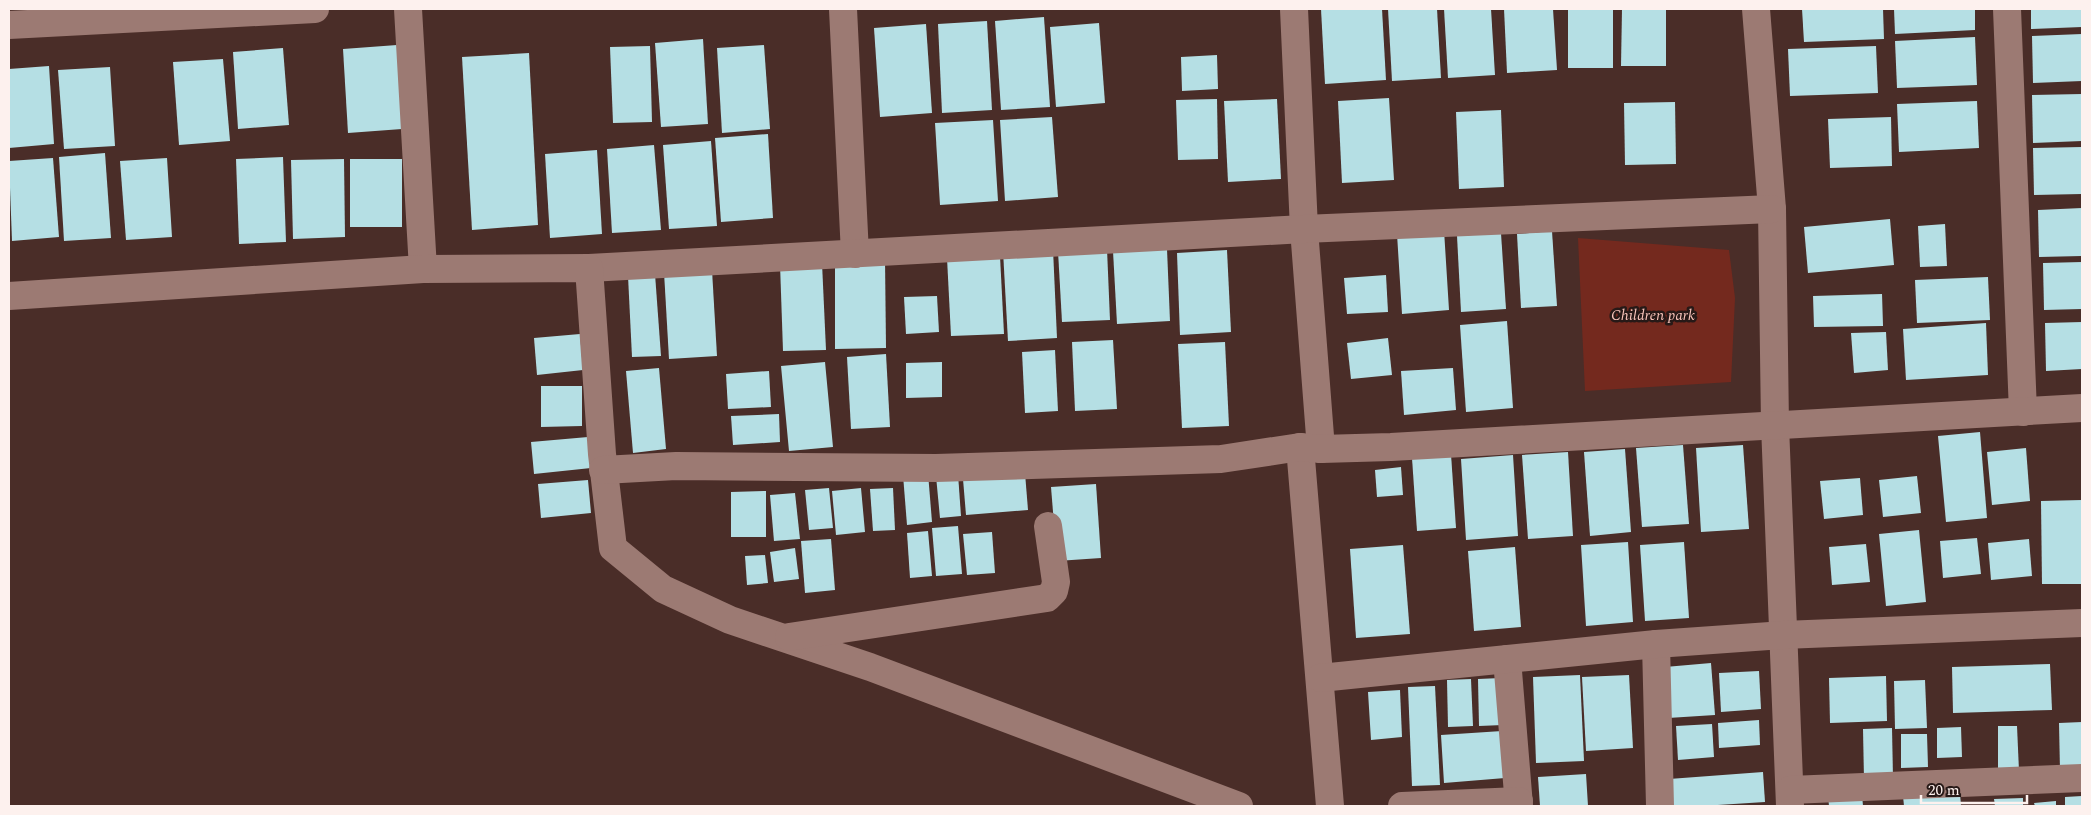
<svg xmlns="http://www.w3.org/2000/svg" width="2091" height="815" viewBox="0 0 2091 815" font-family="Spectral,serif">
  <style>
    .green { fill: #74291e }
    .building { fill: #b5dfe4 }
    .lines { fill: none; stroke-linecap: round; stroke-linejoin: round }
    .street { stroke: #9c7a73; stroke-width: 28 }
    .labels { text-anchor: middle; stroke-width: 5; stroke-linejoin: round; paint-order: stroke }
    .park-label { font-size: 15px; font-style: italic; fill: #f9c4ba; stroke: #271917 }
  </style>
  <rect width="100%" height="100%" fill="#4a2d28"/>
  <!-- green -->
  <polygon class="green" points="1578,238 1729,250 1735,298 1731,382 1585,391"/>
  <!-- building -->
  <g class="building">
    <polygon points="1321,9 1382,9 1386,80 1325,84"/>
    <polygon points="1388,9 1437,9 1441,78 1392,81"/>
    <polygon points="1444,9 1491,9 1495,75 1448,78"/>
    <polygon points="1504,9 1553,9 1557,70 1507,73"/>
    <rect x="1568" y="9" width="45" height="59"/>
    <polygon points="1622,9 1666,9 1666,66 1621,66"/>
    <polygon points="1802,9 1883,9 1884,39 1804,42"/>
    <polygon points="1894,9 1975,9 1975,30 1895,34"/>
    <polygon points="2031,9 2082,9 2082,27 2031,29"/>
    <polygon points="1044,17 1050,107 1001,110 995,21"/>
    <polygon points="987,21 992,110 942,113 938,24"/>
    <polygon points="1099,23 1105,103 1056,107 1050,27"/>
    <polygon points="926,24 932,113 880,117 874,28"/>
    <polygon points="2082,34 2082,81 2033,83 2032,36"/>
    <polygon points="1975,37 1977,85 1897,88 1895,41"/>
    <polygon points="703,39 708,124 661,127 655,43"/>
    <polygon points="397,45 402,129 348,133 343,49"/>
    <polygon points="764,45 770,129 722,133 717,48"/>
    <polygon points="650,46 652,122 613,123 610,47"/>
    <polygon points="1876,46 1878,93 1790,96 1788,49"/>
    <polygon points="283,48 289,125 238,129 233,52"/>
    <polygon points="529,53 538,225 472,230 462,57"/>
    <polygon points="1217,55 1218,89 1182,91 1181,57"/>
    <polygon points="223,59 230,141 179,145 173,62"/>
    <polygon points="49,66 54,144 9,148 9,69"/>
    <polygon points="110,67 115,146 64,149 58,70"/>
    <polygon points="2082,94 2082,141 2033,143 2032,95"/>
    <polygon points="1389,98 1394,180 1342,183 1338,101"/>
    <polygon points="1217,99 1218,159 1178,160 1176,100"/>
    <polygon points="1277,99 1281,179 1228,182 1224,101"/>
    <polygon points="1977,101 1979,148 1899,152 1897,104"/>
    <polygon points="1675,102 1676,164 1625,165 1624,103"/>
    <polygon points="1501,110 1504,187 1459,189 1456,112"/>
    <polygon points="1052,117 1058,197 1005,201 1000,120"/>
    <polygon points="1891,117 1892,166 1830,168 1828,119"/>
    <polygon points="993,120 998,201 940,205 935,123"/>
    <polygon points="768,134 773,218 721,222 715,138"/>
    <polygon points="711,141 717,226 669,229 663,145"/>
    <polygon points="654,145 661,230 612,233 607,149"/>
    <polygon points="2082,147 2082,194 2034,195 2033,148"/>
    <polygon points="597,150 602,234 550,238 545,154"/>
    <polygon points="105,153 111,238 64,241 59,157"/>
    <polygon points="283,157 286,242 239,244 236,159"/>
    <polygon points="53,158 59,237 12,241 9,161"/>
    <polygon points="167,158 172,237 126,240 120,161"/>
    <polygon points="344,159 345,237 293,239 291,160"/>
    <rect x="350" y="159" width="52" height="68"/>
    <polygon points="2082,208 2082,256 2039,257 2038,210"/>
    <polygon points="1890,219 1894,265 1808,273 1804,227"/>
    <polygon points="1945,224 1947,266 1920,267 1918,226"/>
    <polygon points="1444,230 1449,310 1402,314 1397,234"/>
    <polygon points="1552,231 1557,306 1521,308 1517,234"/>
    <polygon points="1501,233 1506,309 1461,312 1457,236"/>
    <polygon points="1053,249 1057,338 1008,341 1003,251"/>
    <polygon points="1107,249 1110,320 1062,322 1058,251"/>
    <polygon points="1167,249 1170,321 1117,324 1113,251"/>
    <polygon points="1227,250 1231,332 1180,335 1177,253"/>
    <polygon points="1000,256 1004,334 951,336 947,258"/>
    <polygon points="835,259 885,259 886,348 835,349"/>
    <polygon points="2082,262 2082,309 2044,310 2043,263"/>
    <polygon points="822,263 826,350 783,351 780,264"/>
    <polygon points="712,270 717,356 669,359 664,272"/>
    <polygon points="655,274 661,356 632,357 628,276"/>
    <polygon points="1386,275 1388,312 1347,314 1344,278"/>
    <polygon points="1988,277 1990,320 1917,323 1915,280"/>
    <polygon points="1882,294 1883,326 1814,327 1813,296"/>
    <polygon points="937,296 939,332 906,334 904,297"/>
    <polygon points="1507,321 1513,408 1466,412 1460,325"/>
    <polygon points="2082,322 2082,369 2046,371 2045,323"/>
    <polygon points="1986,323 1988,375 1906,380 1903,329"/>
    <polygon points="1886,332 1888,370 1854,373 1851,333"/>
    <polygon points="580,334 583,370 537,375 534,338"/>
    <polygon points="1388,338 1392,375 1351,379 1347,343"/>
    <polygon points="1113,340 1117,409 1075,411 1072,342"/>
    <polygon points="1225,342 1229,426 1182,428 1178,344"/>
    <polygon points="1055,350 1058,411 1025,413 1022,352"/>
    <polygon points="886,354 890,427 851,429 847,357"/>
    <polygon points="825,362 833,447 789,451 781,366"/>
    <polygon points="942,362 942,397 906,398 906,363"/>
    <polygon points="659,368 666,449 633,453 626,371"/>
    <polygon points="1453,368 1456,410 1404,415 1401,371"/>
    <polygon points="769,371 771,407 728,409 726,374"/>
    <polygon points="541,386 582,386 582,426 541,427"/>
    <polygon points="779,414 780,442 733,445 731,416"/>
    <polygon points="1980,432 1987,518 1946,522 1938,436"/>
    <polygon points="588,437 591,468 534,474 531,442"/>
    <polygon points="1683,445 1689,524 1642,527 1636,448"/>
    <polygon points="1743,445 1749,529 1701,532 1696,448"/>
    <polygon points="2026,448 2030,501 1992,505 1987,452"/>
    <polygon points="1625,449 1631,532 1590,536 1584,452"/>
    <polygon points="1568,452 1573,536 1528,539 1522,455"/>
    <polygon points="1451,454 1456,528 1417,531 1412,458"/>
    <polygon points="1513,455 1518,536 1466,540 1461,459"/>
    <polygon points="1401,467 1403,495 1377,497 1375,470"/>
    <polygon points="928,473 932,522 907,525 903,475"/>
    <polygon points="1025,473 1028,510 966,515 963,479"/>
    <polygon points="958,474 961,516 940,518 936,476"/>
    <polygon points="1917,476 1921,513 1883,517 1879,480"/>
    <polygon points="1860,478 1863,515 1824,519 1820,481"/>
    <polygon points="588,480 591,513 541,518 538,484"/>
    <polygon points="1096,484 1101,558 1057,561 1051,487"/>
    <polygon points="829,488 833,528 809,530 805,490"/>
    <polygon points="861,488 865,532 836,535 832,491"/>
    <polygon points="893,488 895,530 873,531 870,489"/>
    <polygon points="766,491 766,537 731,537 731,492"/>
    <polygon points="795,493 800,539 774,541 770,495"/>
    <polygon points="2082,500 2082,584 2042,584 2041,501"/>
    <polygon points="958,526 962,574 936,576 932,528"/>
    <polygon points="1919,530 1926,602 1886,606 1879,534"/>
    <polygon points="928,531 932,576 910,578 907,533"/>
    <polygon points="992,532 995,573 967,575 963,534"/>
    <polygon points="1977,538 1981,574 1943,578 1940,541"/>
    <polygon points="831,539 835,590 805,593 801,541"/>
    <polygon points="2029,539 2032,576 1991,580 1988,543"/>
    <polygon points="1628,542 1633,622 1586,626 1581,545"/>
    <polygon points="1684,542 1689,618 1645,621 1640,545"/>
    <polygon points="1866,544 1870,582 1832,585 1829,547"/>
    <polygon points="1403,545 1410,634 1356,638 1350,549"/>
    <polygon points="1515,547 1521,627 1474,631 1468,551"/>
    <polygon points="795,548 799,579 774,582 770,552"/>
    <polygon points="765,555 768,583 747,585 745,556"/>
    <polygon points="1711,663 1715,715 1668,718 1665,667"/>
    <polygon points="2050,664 2052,710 1953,713 1952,667"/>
    <polygon points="1759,671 1761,709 1721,712 1719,673"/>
    <polygon points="1580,675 1584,761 1536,763 1533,677"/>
    <polygon points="1629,675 1633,748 1586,751 1582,677"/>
    <polygon points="1886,676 1887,721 1830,723 1829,678"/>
    <polygon points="1501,678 1503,725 1479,726 1478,679"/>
    <polygon points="1471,679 1473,726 1448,727 1447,680"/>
    <polygon points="1925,680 1927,728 1895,729 1894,681"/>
    <polygon points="1435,686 1440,785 1412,786 1408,687"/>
    <polygon points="1400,690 1402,737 1371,740 1368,692"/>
    <polygon points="1759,720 1760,745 1719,748 1718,723"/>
    <polygon points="2082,722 2082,769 2060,770 2059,723"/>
    <polygon points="1712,724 1714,757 1678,760 1676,726"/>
    <polygon points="1998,726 2017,726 2019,771 1998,771"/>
    <polygon points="1961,727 1962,757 1937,758 1937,728"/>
    <polygon points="1892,728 1893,778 1864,779 1863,729"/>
    <polygon points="1502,731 1505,778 1444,783 1441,735"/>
    <polygon points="1901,734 1927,734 1928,767 1901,768"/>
    <polygon points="1763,772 1765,802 1702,806 1671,806 1669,779"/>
    <polygon points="1586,774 1588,806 1540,806 1538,777"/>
    <polygon points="1960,793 1961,806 1904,806 1903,796"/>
    <polygon points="1862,795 1863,806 1829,806 1828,796"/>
    <polygon points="2082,796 2082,806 2065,806 2065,797"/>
    <polygon points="2023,798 2023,806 1995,806 1994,799"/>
    <polygon points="2056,801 2056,806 2035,806 2034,803"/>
  </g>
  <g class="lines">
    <!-- street -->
    <g class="street">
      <polyline points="408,9 423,269"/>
      <polyline points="843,9 855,254"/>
      <polyline points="1294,9 1304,229 1321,449"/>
      <polyline points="1756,9 1772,209 1775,425 1790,806"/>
      <polyline points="2007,9 2023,412"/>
      <polyline points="9,25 315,9"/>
      <polyline points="589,268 1304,229 1772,209"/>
      <polyline points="9,296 423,269 589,268 602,454 613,548 663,589 730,620 870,667 1239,806"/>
      <polyline points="1300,447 1330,806"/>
      <polyline points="603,470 676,466 936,468 1221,459 1300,447 1321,449 1391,447 2082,408"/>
      <polyline points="789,637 1047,598 1054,591 1056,582 1048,526"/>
      <polyline points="1656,644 1660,806"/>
      <polyline points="1507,659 1519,806"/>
      <polyline points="1320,678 1656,644 1783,635 2082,623"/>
      <polyline points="1790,790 2082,778"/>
      <polyline points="1402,806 1519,801"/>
    </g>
  </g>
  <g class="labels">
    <!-- park labels -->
    <g class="park-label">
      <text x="1653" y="320">Children park</text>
    </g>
  </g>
  <!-- border -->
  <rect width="2091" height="815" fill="none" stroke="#fdf1ee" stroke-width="20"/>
  <!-- scale -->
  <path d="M1921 795v8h106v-8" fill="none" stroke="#fdf1ee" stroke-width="2.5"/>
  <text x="1928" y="795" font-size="15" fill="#fdf1ee" stroke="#271917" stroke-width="4" paint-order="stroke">20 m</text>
</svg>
